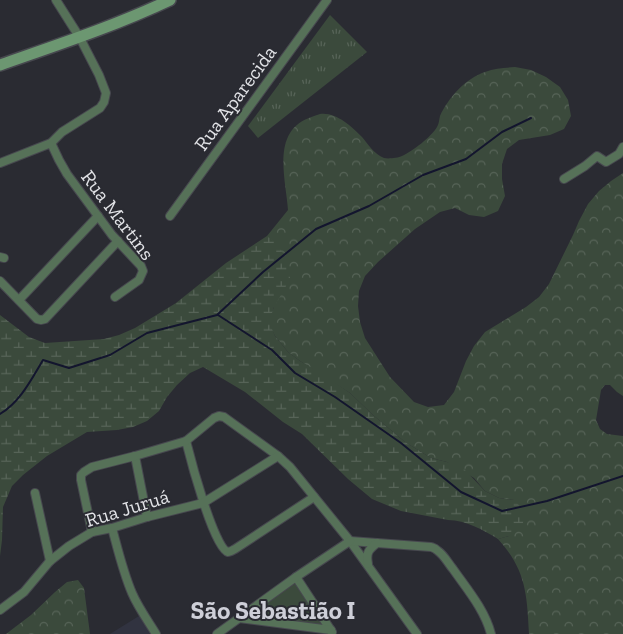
<svg xmlns="http://www.w3.org/2000/svg" width="623" height="634" viewBox="0 0 623 634" font-family="'Zilla Slab',serif">
  <style>
    .built { fill: #313340 }
    .grass { fill: url(#grass-tufts) }
    .forest { fill: url(#forest-crowns) }
    .wetland { fill: url(#wetland-marsh) }
    .green { fill: #3b4a3c }
    .lines { fill: none; stroke-linecap: round; stroke-linejoin: round }
    .stream { stroke: #13152e; stroke-width: 2 }
    .street-casing { stroke: #47484f; stroke-width: 10 }
    .secondary-casing { stroke: #47484f; stroke-width: 14 }
    .street { stroke: #567158; stroke-width: 8 }
    .secondary { stroke: #6c9771; stroke-width: 11 }
    .labels { text-anchor: middle; stroke-width: 4; stroke-linejoin: round; paint-order: stroke }
    .street-label { font-size: 20px; fill: #e2e3e7; stroke: #2a2b32 }
    .district-label { font-size: 25px; font-weight: bold; fill: #cecfd8; stroke: #2a2b32 }
  </style>
  <defs>
    <pattern id="grass-tufts" width="24" height="20" patternUnits="userSpaceOnUse" patternTransform="scale(1.25)"><rect width="24" height="20" fill="#3b4a3c"/><path d="M3 7l-1-3M5 7V3M7 7l1-3M15 17l-1-3M17 17v-4M19 17l1-3" fill="none" stroke="#576458"/></pattern>
    <pattern id="forest-crowns" width="20" height="18" patternUnits="userSpaceOnUse" patternTransform="scale(1.25)"><rect width="20" height="18" fill="#3b4a3c"/><path d="M2 6a3 3 0 1 1 6 0M12 15a3 3 0 1 1 6 0" fill="none" stroke="#576458"/></pattern>
    <pattern id="wetland-marsh" width="20" height="14" patternUnits="userSpaceOnUse" patternTransform="scale(1.25)"><rect width="20" height="14" fill="#3b4a3c"/><path d="M1 5h8M5 5V1M11 12h8M15 12V8" fill="none" stroke="#576458"/></pattern>
  </defs>
  <rect width="100%" height="100%" fill="#2a2b32"/>
  <!-- built -->
  <polygon class="built" points="139,616 150,634 110,634"/>
  <!-- grass -->
  <polygon class="grass" points="330,15 367,52 258,138 248,126"/>
  <!-- forest -->
  <g class="forest">
    <path d="M515,67L531,70L546,77L560,87L568,100L571,116L564,129L550,135L519,140L507,149L502,164V179L505,196L498,211L484,217L469,215L455,208L440,212L415,229L378,262L365,276L359,291L358,306L360,322L365,338L390,377L414,402L428,407L444,405L454,392L466,361L474,346L485,332L526,307L539,297L549,284L573,235L579,221L588,204L599,191L611,181L623,173V396L617,392L610,385H605L601,390L596,420L600,429L607,434L623,436V634H529C527,594 526,570 498,539L509,536L514,500L499,498L485,491L474,478L447,462L431,458L405,442L373,415L350,393L300,361L288,352L275,336L268,322L274,307L267,236L288,210C286,180 271,132 309,118C312,117 316,115 320,114C336,112 351,126 362,137C368,144 374,154 384,158C388,159 398,158 402,156C413,151 431,137 437,127C439,124 439,120 440,116C448,98 466,78 485,72C495,68 505,68 515,67Z"/>
    <polygon points="78,580 84,588 90,634 6,634 31,615 55,592 67,582"/>
  </g>
  <!-- wetland -->
  <path class="wetland" d="M267,236L276,243L289,263L290,279L274,307L269,322L275,336L288,352L300,361L324,375L350,393L373,415L405,442L431,458L447,462L462,467L485,491L499,498L514,500L525,512L522,528L509,536L498,539C483,530 466,520 448,520L401,511L372,499L348,479L302,434L283,422L245,392L203,367L190,373L177,385L167,397L159,411L147,421L133,427L117,430L87,432L47,456L23,475L12,486L3,507L2,540L0,556V315L29,337L45,343L104,339L119,335L135,328L176,303L226,263Z"/>
  <!-- green -->
  <polygon class="green" points="292,582 296,583 322,623 320,625 248,617"/>
  <g class="lines">
    <!-- stream -->
    <g class="stream">
      <polyline points="218,315 272,350 295,373 335,397 401,443 461,492 502,511 547,501 623,476"/>
      <path d="M0,414C20,402 31,380 43,360L69,368L110,355L147,333L217,315L263,272L316,229L369,206L423,175L466,159L502,132L531,118"/>
    </g>
    <defs>
      <g id="street">
        <polyline points="51,143 59,160 67,174 112,235 141,266 143,271 139,280 115,297"/>
        <polyline points="0,163 51,143 62,132 100,108 104,102 106,93 99,75 80,38 56,0"/>
        <polyline points="564,179 585,166 597,156 606,162 619,154 623,147"/>
        <polyline points="170,216 327,0"/>
        <polyline points="0,257 4,258"/>
        <polyline points="0,281 37,319 41,320 45,319 118,241"/>
        <polyline points="19,300 98,216"/>
        <path d="M186,441C190,457 214,549 228,552C230,552 233,550 235,549L314,497"/>
        <polyline points="135,456 147,517"/>
        <polyline points="35,493 50,561"/>
        <path d="M112,528C118,550 123,572 132,593C138,607 148,621 156,634"/>
        <polyline points="92,532 81,480 81,475 84,472 92,467 135,456 186,441 214,418 219,416 224,417 278,456 290,467 350,541 417,634"/>
        <path d="M350,541L431,547C434,548 435,548 438,551C444,555 448,563 453,569C467,589 485,610 491,634"/>
        <path d="M368,564C366,553 368,550 377,543"/>
        <polyline points="296,577 332,632"/>
        <polyline points="0,610 24,592 50,561 69,546 92,532 112,528 147,517 203,503 278,456"/>
        <polyline points="239,618 331,630"/>
        <polyline points="217,634 296,577 350,541"/>
      </g>
      <path id="secondary" d="M0,65C57,45 115,26 170,0"/>
    </defs>
    <!-- street casing -->
    <use href="#street" class="street-casing"/>
    <!-- secondary casing -->
    <use href="#secondary" class="secondary-casing"/>
    <!-- street -->
    <use href="#street" class="street"/>
    <!-- secondary -->
    <use href="#secondary" class="secondary"/>
  </g>
  <g class="labels">
    <!-- street labels -->
    <g class="street-label">
      <text transform="translate(235 98) rotate(-54)" y="7">Rua Aparecida</text>
      <text transform="translate(118 215) rotate(53)" y="7">Rua Martins</text>
      <text transform="translate(127 508) rotate(-17)" y="7">Rua Juruá</text>
    </g>
    <!-- district labels -->
    <g class="district-label">
      <text x="273" y="619">São Sebastião I</text>
    </g>
  </g>
</svg>
